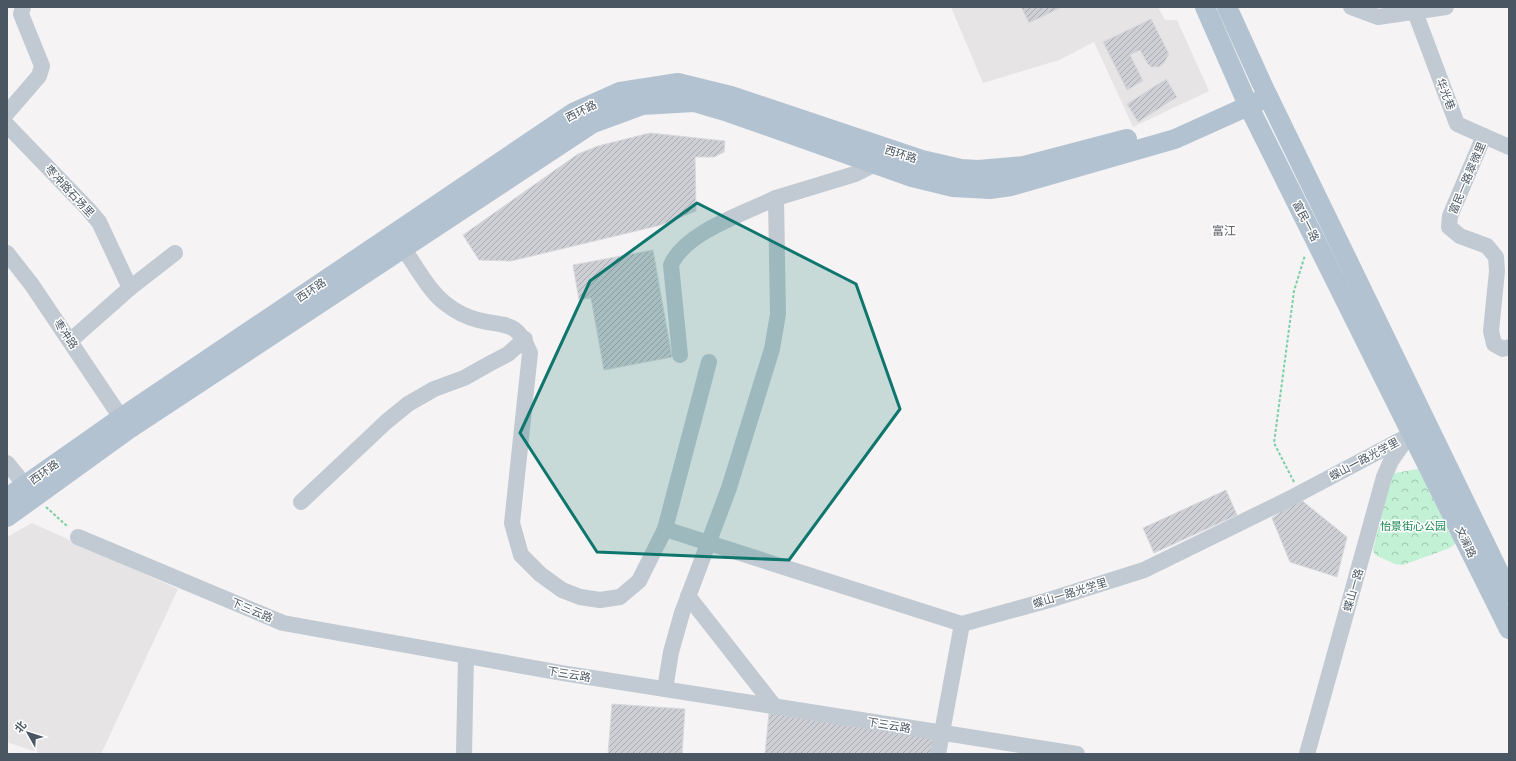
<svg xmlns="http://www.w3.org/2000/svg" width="1516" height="761" viewBox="0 0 1516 761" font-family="Ubuntu,'Noto Sans SC',sans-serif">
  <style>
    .education { fill: #e6e4e5 }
    .park { fill: url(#park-crowns) }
    .building { fill: url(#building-hatch); stroke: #d7d9de }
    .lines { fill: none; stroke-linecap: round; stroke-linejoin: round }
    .path { stroke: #7ad0a6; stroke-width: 2; stroke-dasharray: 3 2; stroke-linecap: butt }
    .minor { stroke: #c1cad2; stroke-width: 16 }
    .major { stroke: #b3c2d1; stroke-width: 20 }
    .marked { fill: #0f766e; fill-opacity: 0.2; stroke: #0f766e; stroke-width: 3; stroke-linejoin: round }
    .labels { text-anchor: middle; stroke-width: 3; stroke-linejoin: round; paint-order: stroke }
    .street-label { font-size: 11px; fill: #4a5661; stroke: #fff }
    .park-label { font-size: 11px; fill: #17864f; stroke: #fff }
    .neighbourhood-label { font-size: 12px; fill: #5f6368; stroke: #fff }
  </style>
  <defs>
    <pattern id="park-crowns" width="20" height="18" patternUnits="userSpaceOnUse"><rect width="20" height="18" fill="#c3f1d5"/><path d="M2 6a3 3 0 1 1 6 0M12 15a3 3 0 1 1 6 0" fill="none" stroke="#a0c6b0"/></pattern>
    <pattern id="building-hatch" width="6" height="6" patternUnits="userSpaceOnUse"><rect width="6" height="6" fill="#cdcfd5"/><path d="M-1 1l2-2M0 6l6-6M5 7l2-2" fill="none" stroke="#a8abb0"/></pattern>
  </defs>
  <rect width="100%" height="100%" fill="#f5f3f3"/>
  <!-- education -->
  <g class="education">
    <polygon points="951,7 1158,7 1165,20 1177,20 1209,91 1133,127 1094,42 1059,60 983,83"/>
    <polygon points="32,523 178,589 101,754 42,754 7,742 7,537"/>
  </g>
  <!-- park -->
  <polygon class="park" points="1418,469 1456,539 1455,544 1450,548 1403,565 1395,564 1375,555 1373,550 1390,479 1395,473"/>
  <!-- building -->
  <g class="building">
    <polygon points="1021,7 1062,7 1029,23"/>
    <polygon points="1151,19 1169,54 1164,63 1159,67 1151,67 1147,63 1140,50 1130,55 1143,81 1127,90 1103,42"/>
    <polygon points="1166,79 1177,97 1138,122 1127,104"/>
    <polygon points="650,133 725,141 724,152 714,157 695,157 696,211 661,225 511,261 479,260 463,235 578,154 598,146"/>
    <polygon points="653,250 672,357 604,370 591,298 579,300 573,265"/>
    <polygon points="1226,490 1237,515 1154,553 1143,528"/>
    <polygon points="1300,499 1347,537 1337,577 1290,562 1272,518"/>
    <polygon points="612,704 685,709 682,754 608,754"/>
    <polygon points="769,713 936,739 933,754 765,754"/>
  </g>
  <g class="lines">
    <!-- path -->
    <g class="path">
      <polyline points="1294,482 1274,443 1294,291 1305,255"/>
      <polyline points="46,507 68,527"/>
    </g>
    <!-- minor -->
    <g class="minor">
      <polyline points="1351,7 1378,17 1446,7"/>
      <polyline points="1415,12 1457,124 1509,147"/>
      <polyline points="7,113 39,76 42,66 21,14 23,7"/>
      <polyline points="7,125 88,209 99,222 130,288"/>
      <polyline points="1484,136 1450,216 1449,227 1460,236 1487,246 1496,257 1497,271 1491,331 1494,344 1503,349 1509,347"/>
      <path d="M403,248C416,266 428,290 446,304C455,311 466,317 478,320C507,327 517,320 530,353L512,523L521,555L540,574L562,590L580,597L600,600L620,597L639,581L665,529L709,362"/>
      <polyline points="7,253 32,285 128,428"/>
      <polyline points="70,341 130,288 175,253"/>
      <path d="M680,355L671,265C685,232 745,213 776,198"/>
      <polyline points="7,463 25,485"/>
      <polyline points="301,502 386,422 408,404 434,389 464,378 489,364 508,354 525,339"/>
      <polyline points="665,529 962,624 1049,600 1144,570 1289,499 1423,428"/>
      <polyline points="78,537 283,623 562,673 1077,754"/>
      <polyline points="688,596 775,707"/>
      <polyline points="665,689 671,652 682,613 729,488 772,349 778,314 776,198 855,174 875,164 879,157"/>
      <polyline points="464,754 466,656"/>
      <polyline points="938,754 962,624"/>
      <polyline points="1307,754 1384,477 1391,461 1407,438"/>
    </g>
    <!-- major -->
    <g class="major">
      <polyline points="1205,7 1248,105 1509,629"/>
      <polyline points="1227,7 1262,84 1509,593"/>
      <polyline points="7,498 121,418 573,113 620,92 678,83 731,96 922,160 961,169 978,170 1024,166 1127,139"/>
      <polyline points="7,517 129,429 593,123 642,105 694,102 728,112 912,177 953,187 990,189 1011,186 1175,139 1268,97"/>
    </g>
  </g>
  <!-- marked area -->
  <path class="marked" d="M697,203L856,284L900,409L789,560L597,552L520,433L590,281Z"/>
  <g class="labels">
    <!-- street labels -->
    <g class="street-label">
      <text transform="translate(1446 94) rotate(69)" y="4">华光巷</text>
      <text transform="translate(581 111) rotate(-27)" y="4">西环路</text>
      <text transform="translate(901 154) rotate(17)" y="4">西环路</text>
      <text transform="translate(1467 178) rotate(-67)" y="4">富民一路翠微里</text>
      <text transform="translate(70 191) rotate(47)" y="4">枣冲路石场里</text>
      <text transform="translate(1306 221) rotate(63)" y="4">富民一路</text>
      <text transform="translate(311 290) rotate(-34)" y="4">西环路</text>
      <text transform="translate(66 334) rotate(56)" y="4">枣冲路</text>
      <text transform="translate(1364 459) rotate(-28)" y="4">蝶山一路光学里</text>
      <text transform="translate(44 472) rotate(-35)" y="4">西环路</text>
      <text transform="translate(1466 542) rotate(64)" y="4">文澜路</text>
      <text transform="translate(1353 590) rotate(-74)" y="4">蝶山一路</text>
      <text transform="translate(1070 593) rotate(-17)" y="4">蝶山一路光学里</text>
      <text transform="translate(252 610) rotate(23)" y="4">下三云路</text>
      <text transform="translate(569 674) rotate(9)" y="4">下三云路</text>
      <text transform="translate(889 725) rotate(9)" y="4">下三云路</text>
    </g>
    <!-- park labels -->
    <g class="park-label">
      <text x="1413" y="530">怡景街心公园</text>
    </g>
    <!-- neighbourhood labels -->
    <g class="neighbourhood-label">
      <text x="1224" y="235">富江</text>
    </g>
  </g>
  <!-- border -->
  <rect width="1516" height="761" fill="none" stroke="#4a5661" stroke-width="16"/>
  <!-- north arrow -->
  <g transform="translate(28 733) rotate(309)" stroke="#ffffff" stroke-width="3" paint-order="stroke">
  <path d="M0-3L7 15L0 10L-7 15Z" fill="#4a5661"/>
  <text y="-6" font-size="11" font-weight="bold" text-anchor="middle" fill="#4a5661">北</text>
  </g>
</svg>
